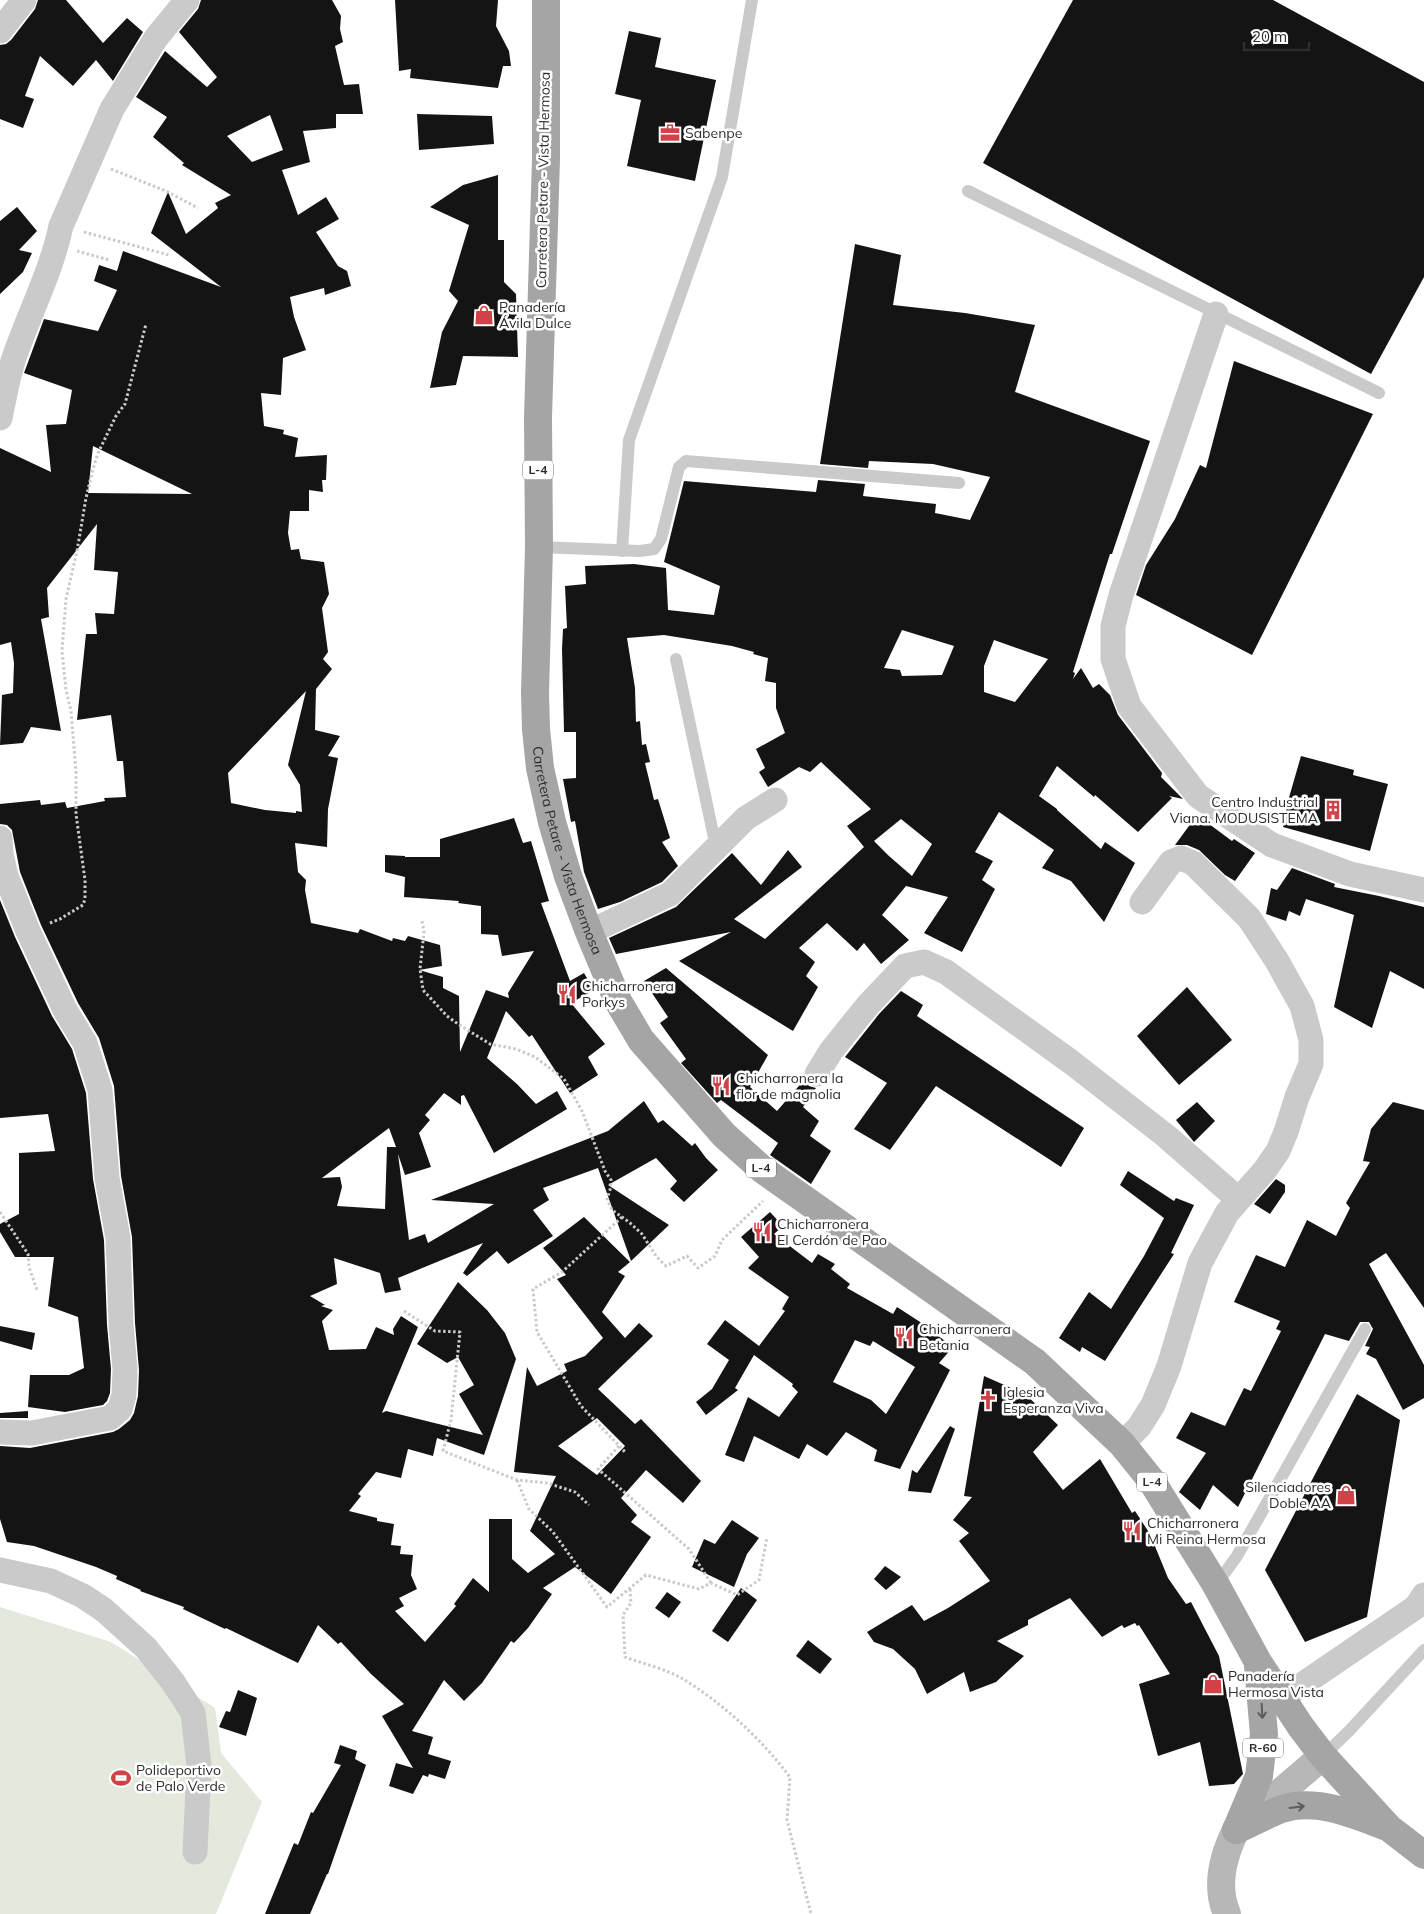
<svg xmlns="http://www.w3.org/2000/svg" width="1424" height="1914" viewBox="0 0 1424 1914" font-family="Mulish,sans-serif">
  <style>
    .green { fill: #e3e9dc }
    .building { fill: #141414; fill-rule: evenodd }
    .lines { fill: none; stroke-linecap: round; stroke-linejoin: round }
    .path { stroke: #cacaca; stroke-width: 3; stroke-dasharray: 2.5 2.5; stroke-linecap: butt }
    .lane { stroke: #cacaca; stroke-width: 12 }
    .street { stroke: #cacaca; stroke-width: 25 }
    .secondary { stroke: #b7b7b7; stroke-width: 28 }
    .primary { stroke: #a5a5a5; stroke-width: 28 }
    .oneway { stroke: #5d5d5d }
    .labels { text-anchor: middle; stroke-width: 5; stroke-linejoin: round; paint-order: stroke }
    .shield { fill: #fff; stroke: #6c6c6c; stroke-width: 1 }
    .shield-label { font-size: 12px; font-weight: bold; fill: #2d2d2d }
    .poi-label { font-size: 14px; fill: #2d2d2d; stroke: #fff; text-anchor: start }
    .street-label { font-size: 14px; fill: #2d2d2d; stroke: #fff }
  </style>
  <rect width="100%" height="100%" fill="#fff"/>
  <!-- green -->
  <polygon class="green" points="0,1607 111,1642 215,1708 221,1753 262,1802 216,1914 0,1914"/>
  <!-- building -->
  <g class="building">
    <polygon points="38,0 66,0 103,43 127,18 143,32 113,81 96,60 73,86 40,56 25,96 34,99 23,128 0,119 0,45 6,44 11,40 35,9"/>
    <path d="M201,0H332L341,16L340,29L343,42L335,46L344,85L359,84L363,114H336V128L303,131L310,162L282,170L298,215L326,197L339,219L316,232L338,266L347,271L351,286L325,295L324,288L290,297L294,317L306,350L283,358L281,395L261,393L264,426L284,430L283,434L298,438L295,457L327,455L326,480H322L323,492L309,490V511H290L288,533L291,550L299,549L301,559L324,562L329,594L322,608L328,652L323,659L332,669L316,689L315,730L340,736L328,756L338,758L328,809L327,847L295,843L298,872L306,880L305,890L311,923L358,933L360,929L392,941L393,938L405,941L408,936L440,945L442,966L419,970L443,977V988L459,996L460,1052L486,990L509,998L508,993L534,951L502,956L498,935L481,934V906L458,903L459,901L404,897L405,877L385,872V855L405,856V857H440V839L514,818L523,843L531,841L549,901L541,903L570,981L584,973L594,990L571,1003L605,1044L588,1057L598,1075L570,1093L532,1035L529,1037L506,1011L487,1058L517,1084L536,1104L557,1091L567,1109L494,1153L464,1095L461,1096V1105L444,1093L425,1115L430,1120L419,1133L431,1167L405,1175L398,1154L409,1240L425,1234L428,1243L494,1204L431,1200L608,1131L644,1101L658,1123L663,1120L692,1146L695,1143L706,1158L718,1170L684,1202L670,1189L677,1181L656,1158L608,1185L669,1225L631,1261L598,1168L543,1188L549,1200L533,1210L553,1236L508,1264L497,1251L467,1276L463,1273L483,1243L398,1278L401,1290L385,1293L380,1273L334,1258L337,1284L310,1296L325,1305L321,1306L333,1310L322,1321L329,1350L366,1349L376,1327L394,1335L393,1329L401,1316L418,1327L382,1413L386,1411L483,1435L459,1394L474,1385L458,1357L447,1363L417,1344L458,1282L487,1310L505,1333L516,1359L484,1455L437,1438L433,1456L408,1449L401,1478L376,1472L358,1494L361,1496L349,1511L377,1518V1521L394,1524L391,1545L401,1546L400,1554L413,1555L411,1575L417,1589L399,1598L404,1606L395,1611L425,1642L456,1606L454,1604L473,1578L489,1592V1519H512V1559L528,1573L555,1554L530,1531L556,1476L514,1472L527,1367L537,1386L567,1371L564,1364L585,1356L603,1338L557,1279L566,1275L543,1248L584,1217L630,1262L618,1272L625,1276L602,1312L625,1338L639,1323L653,1336L598,1389L635,1424L641,1419L701,1481L683,1503L646,1470L621,1498L637,1515L631,1522L651,1537L611,1594L575,1567L543,1588L552,1594L528,1628L514,1643L511,1641L482,1683L464,1701L444,1680L412,1731L433,1737L428,1754L451,1761L445,1779L429,1774L428,1777L423,1775L413,1794L389,1786L396,1763L413,1768L382,1716L404,1704L371,1674L341,1642L338,1644L318,1625L298,1663L226,1628L225,1629L183,1609L184,1607L140,1591L141,1590L116,1579L117,1576L96,1567L34,1546L7,1542L0,1519V1446L30,1448L113,1432L119,1429L130,1420L134,1413L138,1396L139,1370L135,1323L132,1237L121,1176L114,1086L99,1038L78,1003L41,925L20,872L12,830L7,825L0,824V804L40,800L41,805L65,802L67,808L105,801L104,798L126,797L123,761H117L111,715L77,720L86,634H97L95,613L114,614L118,572L94,570L97,524L47,588L49,617L41,619L61,731L31,727L23,743L0,745L2,695L13,693L14,663L11,642L0,645V448L51,472L46,425L66,424L72,390L24,373L44,319L98,331L117,290L94,281L99,265L117,271L123,251L221,287L151,233L168,192L186,234L218,208L215,203L231,195L182,165L184,163L153,137L167,117L136,97L165,51L207,87L217,77L179,32L198,9ZM270,115L283,150L252,162L227,136ZM93,446L192,494L88,493ZM306,691L288,765L300,785L302,812L296,811V813L265,810L231,803L228,773ZM389,1128L396,1147H387L385,1209L337,1206L342,1187L340,1177L322,1178ZM597,1418L625,1446L597,1475L558,1446Z"/>
    <polygon points="395,0 498,0 496,26 509,51 511,66 503,66 498,88 410,78 411,69 399,71"/>
    <polygon points="1073,0 1273,0 1424,82 1424,277 1371,374 983,163"/>
    <polygon points="629,31 661,38 655,67 716,80 695,181 627,166 641,100 615,94"/>
    <polygon points="417,114 492,116 494,144 419,150"/>
    <polygon points="498,175 498,240 504,240 504,282 516,294 518,357 463,356 456,385 430,388 442,332 458,301 449,291 469,225 430,207 463,185"/>
    <polygon points="17,207 37,231 19,250 32,253 23,272 0,294 0,221"/>
    <path d="M855,244L901,255L893,305L965,313L1035,325L1015,392L1150,441L1112,554H1110L1073,672L1075,673L1073,679L1081,668L1093,688L1099,684L1110,695L1118,715L1162,773L1161,777L1183,799L1169,796L1172,798L1138,832L1095,795L1094,797L1057,766L1039,796L1057,809V810L1101,849L1105,842L1135,863L1104,922L1071,881L1042,868L1054,850L999,812L975,852L993,861L982,880L995,889L962,952L924,933L948,897L906,886L882,915L909,940L881,964L864,943L857,951L827,923L799,948L815,962L806,976L818,987L793,1031L679,961L731,932L616,954L609,938L676,907L732,853L761,885L788,850L802,867L734,919L765,939L864,847L847,826L871,809L821,762L810,772L799,767L768,787L759,772L765,768L756,749L785,733L776,708V683L765,681L768,658L753,654L754,652L732,646L664,635L627,638L635,688L636,722L640,721L642,745L646,744L650,762L645,763L654,800L658,799L670,838L662,842L678,866L662,882L620,902L598,909L584,872L575,821L571,822L563,779L576,778V732H564L562,649L563,629L567,628L565,586L586,584L585,566L634,564L666,568L668,610L714,615L720,586L664,562L684,481L816,492L818,480L865,484L863,496L936,504L935,513L970,520L990,477L933,464L869,461L868,468L820,464ZM902,630L954,646L942,675L902,676L900,670L884,668ZM994,640L1048,659L1015,702L984,692V666ZM901,819L932,844L912,876L889,856L874,841Z"/>
    <polygon points="1234,361 1373,414 1252,655 1136,595 1146,565 1175,519 1200,465 1206,468"/>
    <polygon points="1301,756 1354,770 1353,775 1388,784 1370,851 1283,827 1288,801"/>
    <polygon points="1197,815 1232,841 1234,839 1255,853 1235,881 1225,875 1199,850 1187,845 1175,845"/>
    <polygon points="1292,868 1335,884 1334,887 1379,896 1424,907 1424,989 1390,971 1372,1028 1334,1007 1354,915 1306,899 1300,916 1289,911 1286,921 1266,914 1271,888 1277,890"/>
    <polygon points="0,900 15,937 52,1016 72,1049 86,1093 93,1179 104,1240 107,1325 111,1369 110,1393 107,1401 103,1405 65,1412 28,1407 30,1375 69,1375 84,1368 78,1317 48,1306 54,1257 15,1257 0,1232 0,1224 19,1214 19,1153 55,1151 48,1114 0,1118"/>
    <polygon points="666,968 768,1055 750,1087 777,1111 804,1080 809,1086 816,1088 803,1107 819,1121 810,1136 831,1151 811,1184 770,1155 778,1143 721,1100 717,1103 681,1063 686,1059 660,1023 668,1017 644,981"/>
    <polygon points="1187,987 1232,1040 1179,1085 1137,1036"/>
    <polygon points="901,991 923,1005 917,1016 1084,1128 1061,1167 936,1086 890,1150 854,1129 887,1083 845,1057 879,1014"/>
    <polygon points="1197,1102 1215,1121 1194,1142 1176,1120"/>
    <polygon points="1393,1102 1424,1110 1424,1308 1386,1253 1369,1264 1424,1365 1424,1398 1403,1410 1376,1359 1366,1354 1370,1347 1365,1346 1373,1329 1369,1322 1360,1322 1349,1341 1325,1334 1238,1507 1213,1485 1200,1510 1179,1492 1206,1453 1176,1438 1191,1412 1225,1426 1244,1388 1251,1391 1281,1331 1276,1329 1280,1321 1234,1302 1256,1255 1285,1267 1307,1220 1336,1236 1350,1208 1346,1203 1370,1162 1363,1161 1371,1129"/>
    <polygon points="1128,1171 1174,1201 1176,1198 1194,1205 1171,1253 1174,1254 1105,1361 1082,1347 1080,1352 1059,1338 1089,1292 1111,1309 1144,1256 1164,1218 1120,1185"/>
    <polygon points="1276,1179 1285,1185 1285,1192 1270,1214 1254,1204"/>
    <path d="M770,1212L783,1226L774,1234L812,1263L818,1254L835,1264L831,1269L850,1284L847,1288L893,1314L897,1307L934,1331L933,1332L953,1347L939,1363L950,1370L900,1469L874,1461L877,1450L846,1432L827,1456L807,1444L799,1459L754,1436L744,1462L725,1455L748,1397L779,1417L798,1392L792,1386L793,1384L754,1355L735,1388L738,1390L706,1415L696,1402L712,1389L729,1360L707,1344L725,1320L759,1346L785,1311L782,1309L789,1297L748,1268L759,1257L741,1237ZM855,1340L870,1346L873,1341L915,1367L886,1414L871,1400L833,1382Z"/>
    <polygon points="0,1326 35,1333 32,1350 0,1341"/>
    <polygon points="984,1376 1025,1394 1058,1425 1033,1452 1063,1490 1100,1459 1132,1513 1135,1511 1150,1534 1168,1578 1186,1604 1191,1602 1219,1656 1243,1774 1234,1784 1209,1786 1200,1742 1158,1756 1139,1684 1170,1674 1139,1625 1137,1626 1135,1623 1124,1628 1122,1625 1102,1637 1070,1598 1028,1620 1028,1625 997,1641 1024,1656 996,1682 970,1692 964,1672 927,1694 915,1669 893,1649 874,1642 867,1632 912,1605 924,1621 948,1608 990,1581 959,1541 969,1533 953,1520 972,1497 964,1496"/>
    <polygon points="1357,1394 1400,1420 1367,1617 1305,1642 1265,1570"/>
    <polygon points="28,1411 28,1418 0,1418 0,1413"/>
    <polygon points="950,1426 955,1429 931,1493 908,1491 912,1470 917,1473"/>
    <polygon points="732,1520 759,1538 747,1554 734,1587 692,1567 704,1539 715,1544"/>
    <polygon points="885,1566 901,1577 886,1590 874,1579"/>
    <polygon points="741,1588 757,1600 728,1642 712,1631"/>
    <polygon points="667,1592 681,1602 669,1618 655,1608"/>
    <polygon points="808,1640 832,1659 820,1674 796,1656"/>
    <polygon points="238,1690 257,1698 246,1736 219,1727 226,1711 230,1712"/>
    <polygon points="340,1745 357,1751 355,1759 366,1765 328,1874 327,1874 310,1914 265,1914 294,1843 298,1845 311,1812 313,1813 341,1765 334,1763"/>
  </g>
  <g class="lines">
    <!-- path -->
    <g class="path">
      <polyline points="111,169 166,191 198,208"/>
      <polyline points="84,232 169,255"/>
      <polyline points="77,251 109,260"/>
      <polyline points="422,921 424,932 420,969 423,990 447,1016 458,1024 490,1044 516,1049 535,1057 564,1079 582,1111 605,1171 611,1180 610,1190 607,1199 612,1210 629,1222 642,1234 656,1256 666,1266 687,1256 698,1268 715,1256 722,1240 763,1201"/>
      <polyline points="50,923 60,919 83,905 85,899 85,880 76,814 76,772 71,711 66,690 62,651 66,599 77,551 86,498 93,469 98,453 116,416 125,404 146,324"/>
      <polyline points="0,1212 28,1254 29,1267 37,1290"/>
      <polyline points="622,1217 562,1272 533,1289 537,1332 581,1406 626,1453"/>
      <polyline points="404,1311 435,1331 460,1332 451,1420 443,1451 517,1480 547,1483 575,1492 589,1505"/>
      <polyline points="619,1446 598,1469 689,1549 711,1583"/>
      <polyline points="517,1480 529,1509 553,1532 607,1607 646,1575 699,1589 711,1583 737,1595 759,1580 767,1537"/>
      <path d="M630,1589L631,1603L623,1615L625,1657C644,1664 666,1669 683,1679C724,1704 761,1739 790,1777L787,1820L811,1914"/>
    </g>
    <!-- lane -->
    <g class="lane">
      <polyline points="968,191 1379,393"/>
      <polyline points="539,547 640,551 654,549 661,539 679,467 686,461 959,483"/>
      <polyline points="622,551 629,440 722,177 752,0"/>
      <polyline points="676,659 716,847"/>
      <polyline points="1216,1585 1237,1556 1365,1329"/>
      <polyline points="1323,1756 1349,1731 1424,1650"/>
    </g>
    <!-- street -->
    <g class="street">
      <polyline points="0,31 24,0"/>
      <polyline points="1216,314 1121,595 1113,626 1113,659 1129,706 1198,796 1272,845 1350,874 1424,890"/>
      <path d="M0,418C4,400 7,380 13,361C28,316 51,273 61,226L112,109L156,38L187,0"/>
      <polyline points="0,838 1,854 6,876 28,931 65,1010 85,1043 100,1090 107,1178 118,1238 121,1324 125,1369 124,1395 120,1409 110,1418 32,1433 0,1432"/>
      <polyline points="589,932 670,894 746,818 775,800"/>
      <polyline points="817,1074 831,1051 868,1005 905,966 924,962 946,972 1071,1062 1166,1136 1238,1199"/>
      <polyline points="1122,1444 1139,1427 1153,1405 1169,1366 1200,1263 1227,1213 1265,1170 1278,1151 1286,1132 1297,1097 1311,1064 1311,1040 1302,1006 1277,961 1249,918 1193,863 1181,858 1171,862 1142,902"/>
      <polyline points="0,1570 51,1581 83,1596 104,1610 146,1648 173,1682 193,1713 199,1766 195,1852"/>
      <polyline points="1281,1699 1416,1607 1424,1595"/>
    </g>
    <!-- secondary -->
    <path class="secondary" d="M1227,1914C1215,1886 1223,1856 1236,1830L1323,1756"/>
    <!-- primary -->
    <g class="primary">
      <path id="s1" d="M546,0V159L538,417L539,547L535,693L536,729L540,768L552,822L568,876L589,932L618,1001L641,1040L724,1135L763,1170L1035,1362L1122,1444L1151,1480L1216,1585L1258,1662L1301,1727L1323,1756L1389,1828L1424,1855"/>
      <polyline points="1236,1830 1259,1776 1264,1734 1258,1666"/>
      <path d="M1236,1830C1251,1823 1266,1815 1282,1809C1316,1798 1353,1814 1384,1826"/>
    </g>
  </g>
  <!-- one-way arrows -->
  <defs><path id="oneway-shaft" d="M-6 0H5M1.5-3L5.5 0L1.5 3" fill="none" stroke-width="1.6" stroke-linecap="round" stroke-linejoin="round" transform="scale(1.25)"/></defs>
  <g class="oneway">
    <use href="#oneway-shaft" transform="translate(1262 1711) rotate(87)"/>
    <use href="#oneway-shaft" transform="translate(1297 1807) rotate(-7)"/>
  </g>
  <!-- icons -->
  <defs>
    <symbol id="office-bare" viewBox="-9 -9 18 18"><path d="M-6-3h4V-5.5h4V-3h4V5H-6ZM-1-4.5V-3h2v-1.5ZM-6 0V1H6V0Z" fill="#d14248" stroke="#fff" stroke-width="2.5" paint-order="stroke"/></symbol>
    <symbol id="shop-bare" viewBox="-9 -9 18 18"><path d="M-5-2.5h2.3a2.7 3.5 0 0 1 5.4 0H5L5.5 6h-11ZM-1.5-2.5h3a1.5 2.3 0 0 0-3 0Z" fill="#d14248" stroke="#fff" stroke-width="2.5" paint-order="stroke"/></symbol>
    <symbol id="building-bare" viewBox="-9 -9 18 18"><path d="M-4-6H4V6H1V3H-1V6H-4ZM-2.5-4.3h1.7v1.8h-1.7ZM.8-4.3h1.7v1.8H.8ZM-2.5-1h1.7V.8h-1.7ZM.8-1h1.7V.8H.8Z" fill="#d14248" stroke="#fff" stroke-width="2.5" paint-order="stroke"/></symbol>
    <symbol id="restaurant-bare" viewBox="-9 -9 18 18"><path d="M-5-6h1v4h1v-4h1v4h1v-4h1v5L-1.5 .5V6h-2V.5L-5-1ZM5-6V6H3V1.5H1.5Q1.5-4 5-6Z" fill="#d14248" stroke="#fff" stroke-width="2.5" paint-order="stroke"/></symbol>
    <symbol id="church-bare" viewBox="-9 -9 18 18"><path d="M-1.2-6h2.4v3.5h3.3v2.4h-3.3V6h-2.4V-.1h-3.3v-2.4h3.3Z" fill="#d14248" stroke="#fff" stroke-width="2.5" paint-order="stroke"/></symbol>
    <symbol id="stadium-bare" viewBox="-9 -9 18 18"><path d="M0-5a6.5 5 0 1 0 0 10a6.5 5 0 1 0 0-10ZM-3.5-1.8h7v3.6h-7Z" fill="#d14248" stroke="#fff" stroke-width="2.5" paint-order="stroke"/></symbol>
  </defs>
  <g fill-rule="evenodd">
    <use href="#office-bare" x="656" y="119" width="28" height="28"/>
    <use href="#shop-bare" x="470" y="301" width="28" height="28"/>
    <use href="#building-bare" x="1319" y="796" width="28" height="28"/>
    <use href="#restaurant-bare" x="553" y="980" width="28" height="28"/>
    <use href="#restaurant-bare" x="707" y="1072" width="28" height="28"/>
    <use href="#restaurant-bare" x="748" y="1218" width="28" height="28"/>
    <use href="#restaurant-bare" x="890" y="1323" width="28" height="28"/>
    <use href="#church-bare" x="974" y="1386" width="28" height="28"/>
    <use href="#shop-bare" x="1332" y="1481" width="28" height="28"/>
    <use href="#restaurant-bare" x="1118" y="1517" width="28" height="28"/>
    <use href="#shop-bare" x="1199" y="1670" width="28" height="28"/>
    <use href="#stadium-bare" x="107" y="1764" width="28" height="28"/>
  </g>
  <g class="labels">
    <!-- shield labels -->
    <g class="shield">
      <rect x="523" y="460.5" width="30" height="19" rx="4"/>
      <rect x="746" y="1158.5" width="30" height="19" rx="4"/>
      <rect x="1137" y="1472.5" width="30" height="19" rx="4"/>
      <rect x="1243" y="1738.5" width="40" height="19" rx="4"/>
    </g>
    <g class="shield-label">
      <text x="538" y="474">L-4</text>
      <text x="761" y="1172">L-4</text>
      <text x="1152" y="1486">L-4</text>
      <text x="1263" y="1752">R-60</text>
    </g>
    <!-- poi labels -->
    <g class="poi-label">
      <text x="685" y="138">Sabenpe</text>
      <text x="499" y="312">Panadería<tspan x="499" dy="16">Ávila Dulce</tspan></text>
      <text x="1318" y="807" text-anchor="end">Centro Industrial<tspan x="1318" dy="16">Viana. MODUSISTEMA</tspan></text>
      <text x="582" y="991">Chicharronera<tspan x="582" dy="16">Porkys</tspan></text>
      <text x="736" y="1083">Chicharronera la<tspan x="736" dy="16">flor de magnolia</tspan></text>
      <text x="777" y="1229">Chicharronera<tspan x="777" dy="16">El Cerdón de Pao</tspan></text>
      <text x="919" y="1334">Chicharronera<tspan x="919" dy="16">Betania</tspan></text>
      <text x="1003" y="1397">Iglesia<tspan x="1003" dy="16">Esperanza Viva</tspan></text>
      <text x="1331" y="1492" text-anchor="end">Silenciadores<tspan x="1331" dy="16">Doble AA</tspan></text>
      <text x="1147" y="1528">Chicharronera<tspan x="1147" dy="16">Mi Reina Hermosa</tspan></text>
      <text x="1228" y="1681">Panadería<tspan x="1228" dy="16">Hermosa Vista</tspan></text>
      <text x="136" y="1775">Polideportivo<tspan x="136" dy="16">de Palo Verde</tspan></text>
    </g>
    <!-- street labels -->
    <g class="street-label">
      <text transform="translate(543 180) rotate(-89)" y="5">Carretera Petare - Vista Hermosa</text>
      <text dy="5" stroke="none"><textPath href="#s1" startOffset="855">Carretera Petare - Vista Hermosa</textPath></text>
    </g>
  </g>
  <!-- scale -->
  <path d="M1244 42v8h65v-8" fill="none" stroke="#2d2d2d" stroke-width="2.5"/>
  <text x="1252" y="42" font-size="15" fill="#2d2d2d" stroke="#ffffff" stroke-width="4" paint-order="stroke">20 m</text>
</svg>
